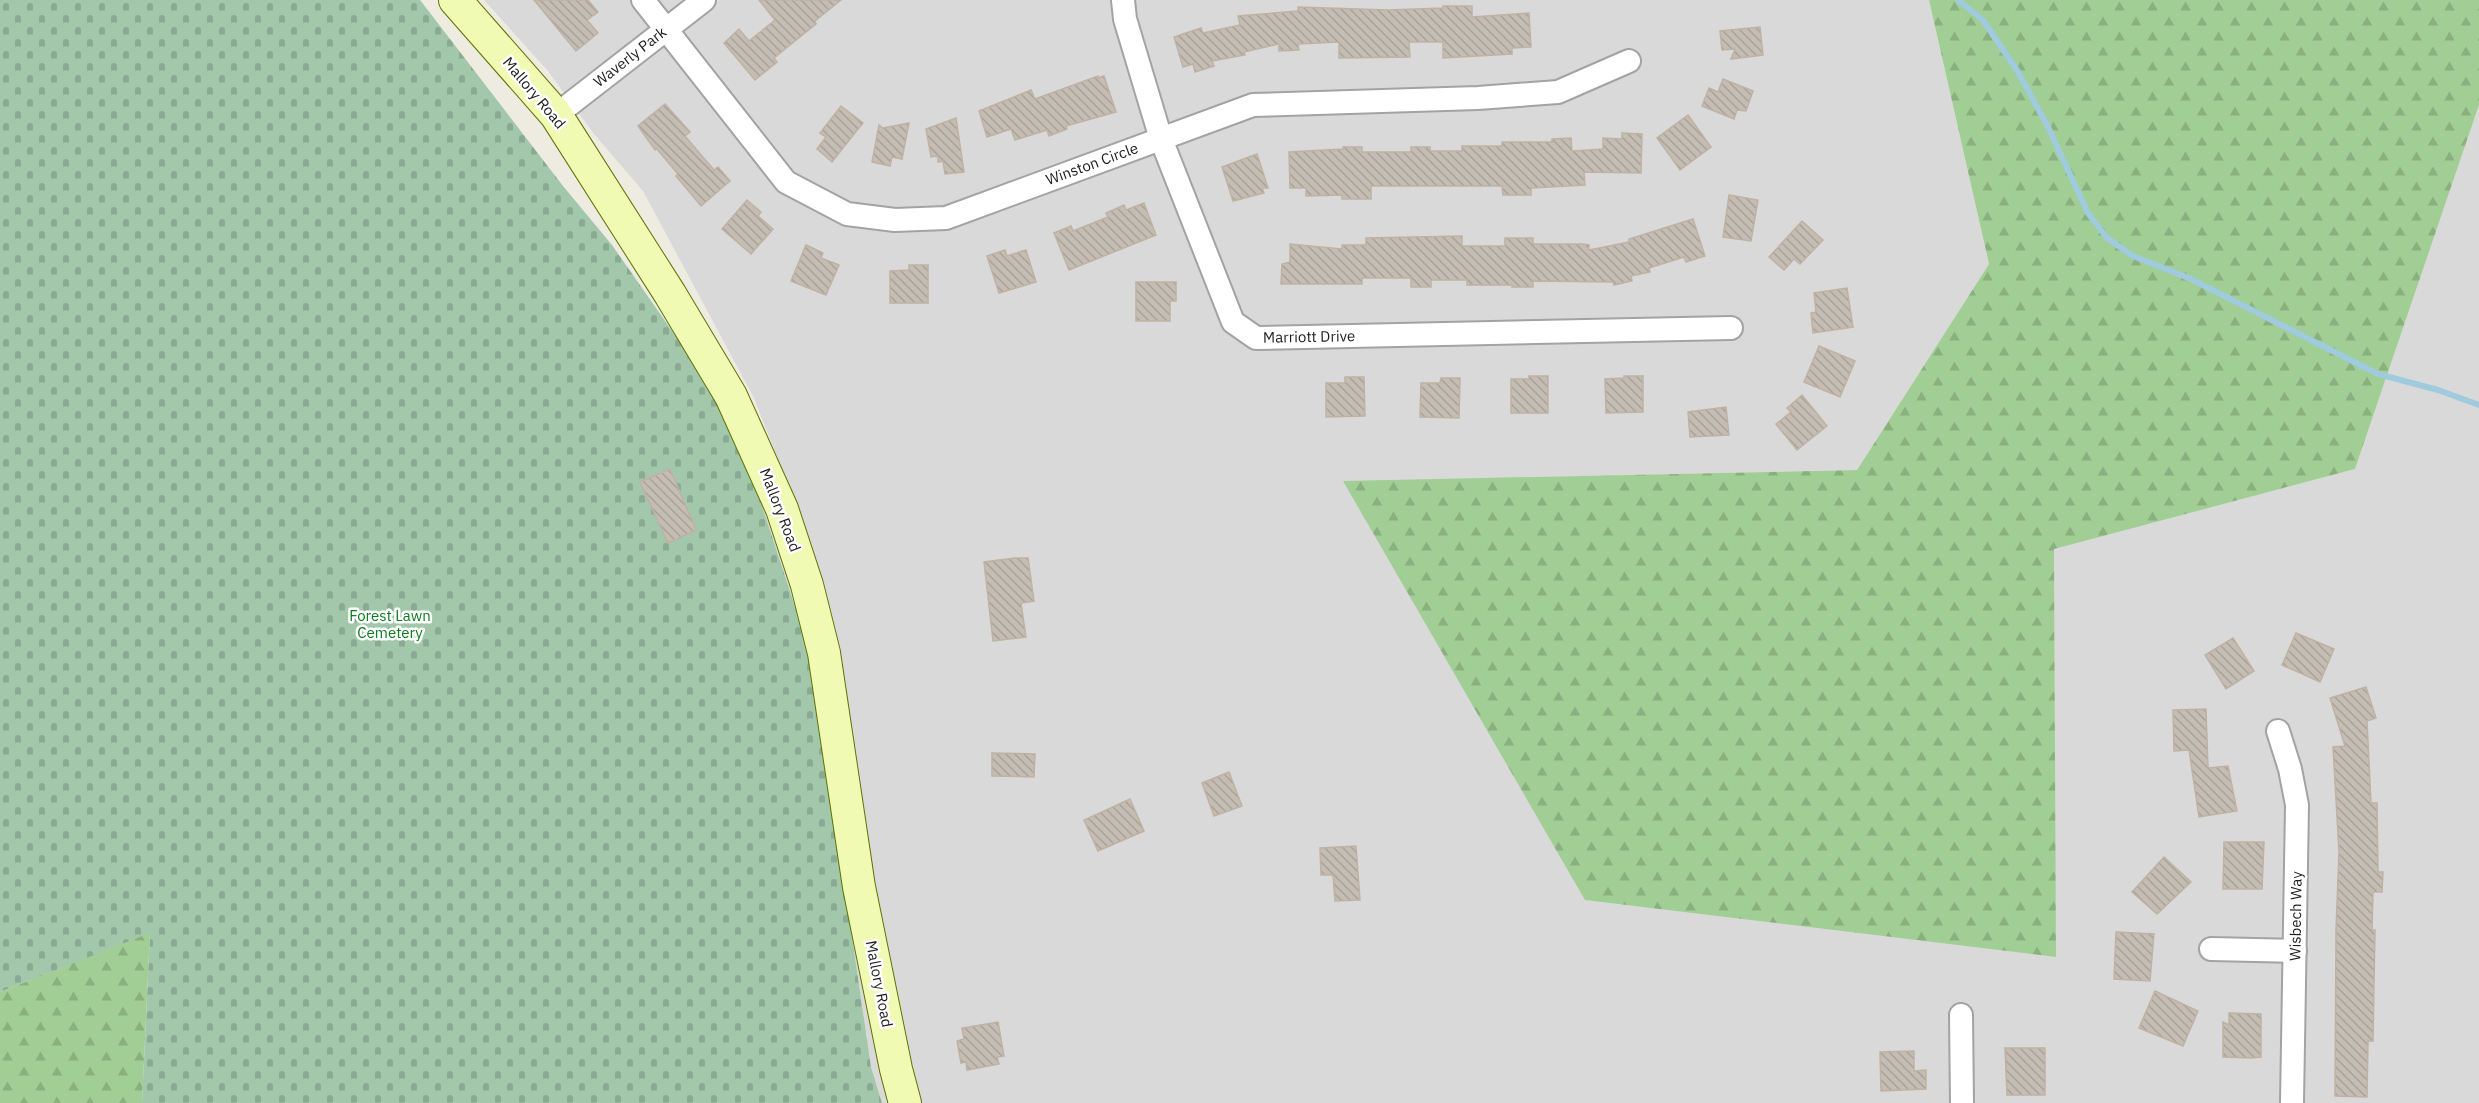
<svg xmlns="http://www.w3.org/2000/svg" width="2479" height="1103" viewBox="0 0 2479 1103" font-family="'IBM Plex Sans',sans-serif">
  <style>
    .residential { fill: #dad9d9 }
    .forest { fill: url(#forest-firs) }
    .cemetery { fill: url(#cemetery-stones) }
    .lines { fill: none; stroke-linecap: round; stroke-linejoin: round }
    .stream { stroke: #a0cadd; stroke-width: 6 }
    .building { fill: url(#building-back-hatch); stroke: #bfb2a3; stroke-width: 1.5 }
    .street-casing { stroke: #a3a3a3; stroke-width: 26 }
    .secondary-casing { stroke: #5d7303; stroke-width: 34 }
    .street { stroke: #fff; stroke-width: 22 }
    .secondary { stroke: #f0fab2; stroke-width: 32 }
    .labels { text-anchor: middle; stroke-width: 5; stroke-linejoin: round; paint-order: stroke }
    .street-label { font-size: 15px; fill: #1c1c1c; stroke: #fff }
    .park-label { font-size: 15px; fill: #097b1c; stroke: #fff }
  </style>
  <defs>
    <pattern id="forest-firs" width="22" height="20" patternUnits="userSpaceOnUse" patternTransform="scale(1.5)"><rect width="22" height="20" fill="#a1ce95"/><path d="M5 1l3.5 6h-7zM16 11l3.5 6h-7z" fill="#8ab080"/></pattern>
    <pattern id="cemetery-stones" width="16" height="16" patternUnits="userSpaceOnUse" patternTransform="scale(1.5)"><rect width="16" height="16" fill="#a2c7ab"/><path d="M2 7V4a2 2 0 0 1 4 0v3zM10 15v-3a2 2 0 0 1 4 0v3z" fill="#8baa93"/></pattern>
    <pattern id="building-back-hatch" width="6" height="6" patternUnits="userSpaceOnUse" patternTransform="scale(1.5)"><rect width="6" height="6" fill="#c5bdb4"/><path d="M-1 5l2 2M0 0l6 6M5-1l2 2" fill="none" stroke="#a9a29a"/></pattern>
  </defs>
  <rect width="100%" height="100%" fill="#eeebe1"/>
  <!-- residential -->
  <polygon class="residential" points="484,0 1929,0 1989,264 1857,470 1343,482 2055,957 2054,548 2355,469 2479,105 2479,1103 882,1103 871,1067 811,655 758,494 791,493 754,398 643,191 594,134 548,71"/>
  <!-- forest -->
  <g class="forest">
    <polygon points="1929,0 2479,0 2479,105 2355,469 2054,549 2056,957 1585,900 1343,481 1857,470 1989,264"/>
    <polygon points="150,932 142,1103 0,1103 0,992"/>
  </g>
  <!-- cemetery -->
  <polygon class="cemetery" points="0,0 420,0 563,186 612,245 698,368 727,419 758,494 811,655 871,1067 882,1103 142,1103 150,933 0,992"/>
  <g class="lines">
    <!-- stream -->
    <polyline class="stream" points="1958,0 1983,20 2018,72 2048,127 2088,213 2107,238 2133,256 2191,279 2378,374 2438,390 2479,405"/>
  </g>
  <!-- building -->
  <g class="building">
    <polygon points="534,0 588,0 598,12 587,20 598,33 576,51"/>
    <polygon points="759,0 841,0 815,21 816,24 774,58 777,62 755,80 724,43 739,29 749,41 775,20"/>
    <polygon points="1443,6 1472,6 1472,17 1529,13 1531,47 1512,48 1512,54 1443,58 1443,42 1409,42 1410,57 1339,58 1339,42 1298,44 1299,50 1279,51 1279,44 1244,52 1245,55 1212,61 1214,66 1195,72 1193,64 1183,67 1174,37 1201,28 1203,33 1240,25 1238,16 1298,11 1298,7 1388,10 1443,8"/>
    <polygon points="1760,27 1763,55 1731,59 1735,49 1722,50 1720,31"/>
    <polygon points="1098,76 1098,78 1104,76 1116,112 1066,126 1067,129 1049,136 1047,130 1015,140 1011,129 987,137 979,111 1031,90 1035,99"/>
    <polygon points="1723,79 1753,91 1746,111 1737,110 1734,119 1702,106 1709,88 1718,92"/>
    <polygon points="665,104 690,132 685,136 714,170 718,167 730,181 701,206 676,176 678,174 656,148 655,150 638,126"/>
    <polygon points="841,106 863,123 832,162 817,149 826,137 820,133"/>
    <polygon points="1688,115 1711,147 1680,170 1657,138"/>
    <polygon points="956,118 964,172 945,174 943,161 938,162 938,156 931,157 926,129"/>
    <polygon points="909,123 902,159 892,157 890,166 872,162 879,125 883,128"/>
    <polygon points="1622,133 1642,134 1641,173 1584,172 1585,185 1531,188 1531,195 1503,195 1502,186 1371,186 1371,199 1342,199 1342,195 1306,196 1306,188 1290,188 1289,152 1343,149 1343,147 1362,147 1362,152 1411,152 1411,147 1430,147 1430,151 1462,151 1462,146 1502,146 1502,142 1552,142 1552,139 1571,138 1572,151 1603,149 1603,138 1622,139"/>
    <polygon points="1257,154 1268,188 1262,188 1264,193 1233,201 1222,167"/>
    <polygon points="1729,195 1758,200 1751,241 1723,237"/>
    <polygon points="747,200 761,212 758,216 773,229 751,254 722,229"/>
    <polygon points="1144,203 1156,235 1069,270 1054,233 1071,226 1073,231 1108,217 1106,213 1124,205 1126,210"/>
    <polygon points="1693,219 1705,256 1686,262 1684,257 1649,268 1650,272 1631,276 1632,281 1614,285 1613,282 1533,281 1533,287 1512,287 1512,285 1467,285 1467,280 1431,280 1431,287 1411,287 1411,278 1362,278 1362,284 1281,284 1282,264 1290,262 1290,244 1342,249 1342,245 1366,245 1366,238 1462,236 1462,246 1505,246 1505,238 1533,238 1533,244 1583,244 1589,245 1589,250 1629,242 1629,239"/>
    <polygon points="1802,221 1823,240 1800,264 1794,259 1784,270 1769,257"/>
    <polygon points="806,245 823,253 821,258 839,265 826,295 791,281"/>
    <polygon points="1005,250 1007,256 1026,250 1036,282 999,293 987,256"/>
    <polygon points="909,265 928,265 928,303 890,303 890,271 909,270"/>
    <polygon points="1136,282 1176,282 1176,301 1170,301 1170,321 1136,321"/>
    <polygon points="1847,288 1853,327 1813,333 1811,313 1816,312 1814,293"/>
    <polygon points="1819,346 1855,361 1840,397 1804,382"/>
    <polygon points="1529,376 1548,376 1548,413 1511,413 1511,379 1529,379"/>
    <polygon points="1624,376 1643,376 1643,412 1606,413 1605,379 1624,378"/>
    <polygon points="1345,377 1364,377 1365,416 1326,417 1326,383 1345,383"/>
    <polygon points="1441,378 1460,378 1459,418 1420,417 1421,383 1440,383"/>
    <polygon points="1802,395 1827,426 1797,450 1776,424 1791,412 1787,408"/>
    <polygon points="1726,407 1729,435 1690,437 1688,412"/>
    <polygon points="670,469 696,530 668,543 640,482"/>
    <polygon points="1015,558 1028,558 1034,601 1021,603 1026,637 993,641 984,562"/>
    <polygon points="2296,633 2334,649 2320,682 2282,665"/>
    <polygon points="2233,638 2254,671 2226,689 2205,655"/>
    <polygon points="2366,687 2376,718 2367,721 2371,803 2377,803 2378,872 2383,872 2382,892 2373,892 2372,930 2375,930 2373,1041 2368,1041 2367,1097 2335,1096 2336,930 2339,852 2333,747 2345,746 2330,698"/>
    <polygon points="2206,709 2208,768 2228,766 2237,811 2199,817 2189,750 2174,751 2173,710"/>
    <polygon points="992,753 1035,754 1034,777 992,776"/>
    <polygon points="1229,772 1242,806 1214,816 1202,783"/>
    <polygon points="1130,799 1144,831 1098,851 1084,820"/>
    <polygon points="2224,842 2264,842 2262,889 2223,889"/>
    <polygon points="1356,846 1360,900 1335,901 1333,875 1321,875 1320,848"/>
    <polygon points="2164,857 2191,882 2157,914 2132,892"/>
    <polygon points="2116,932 2154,934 2150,981 2114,979"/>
    <polygon points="2155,991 2198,1011 2183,1046 2139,1028"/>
    <polygon points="2229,1013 2261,1014 2261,1057 2252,1058 2223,1057 2223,1022 2229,1025"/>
    <polygon points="998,1022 1004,1056 997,1057 999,1064 967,1070 966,1062 961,1063 957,1041 964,1039 962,1028"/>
    <polygon points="2005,1048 2045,1048 2045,1095 2007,1095"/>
    <polygon points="1914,1051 1914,1071 1926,1070 1926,1089 1881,1091 1880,1052"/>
  </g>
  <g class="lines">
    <defs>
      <g id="street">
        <polyline points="643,0 786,182 847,214 895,220 946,218 1253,105 1478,98 1558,92 1629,61"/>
        <polyline points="1123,0 1125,19 1161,139 1233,322 1256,338 1731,328"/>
        <polyline points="556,115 704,0"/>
        <polyline points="2278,731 2290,769 2297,805 2292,1103"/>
        <polyline points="2211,949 2295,951"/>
        <polyline points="1961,1015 1962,1103"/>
      </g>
      <polyline id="secondary" points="455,0 556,115 670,294 731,396 782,509 807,585 824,653 859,887 896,1069 905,1103"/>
    </defs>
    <!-- street casing -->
    <use href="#street" class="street-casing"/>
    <!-- secondary casing -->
    <use href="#secondary" class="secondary-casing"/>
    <!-- street -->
    <use href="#street" class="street"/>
    <!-- secondary -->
    <use href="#secondary" class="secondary"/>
  </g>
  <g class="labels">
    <!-- street labels -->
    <g class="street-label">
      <text transform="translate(630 57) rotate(-38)" y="5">Waverly Park</text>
      <text transform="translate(534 93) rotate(50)" y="5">Mallory Road</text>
      <text transform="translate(1092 164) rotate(-20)" y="5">Winston Circle</text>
      <text transform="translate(1309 337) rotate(-1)" y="5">Marriott Drive</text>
      <text transform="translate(780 510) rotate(69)" y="5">Mallory Road</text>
      <text transform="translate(2296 916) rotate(-89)" y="5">Wisbech Way</text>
      <text transform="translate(879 984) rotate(79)" y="5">Mallory Road</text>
    </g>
    <!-- park labels -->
    <g class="park-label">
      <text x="390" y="621">Forest Lawn<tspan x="390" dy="17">Cemetery</tspan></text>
    </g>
  </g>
</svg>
